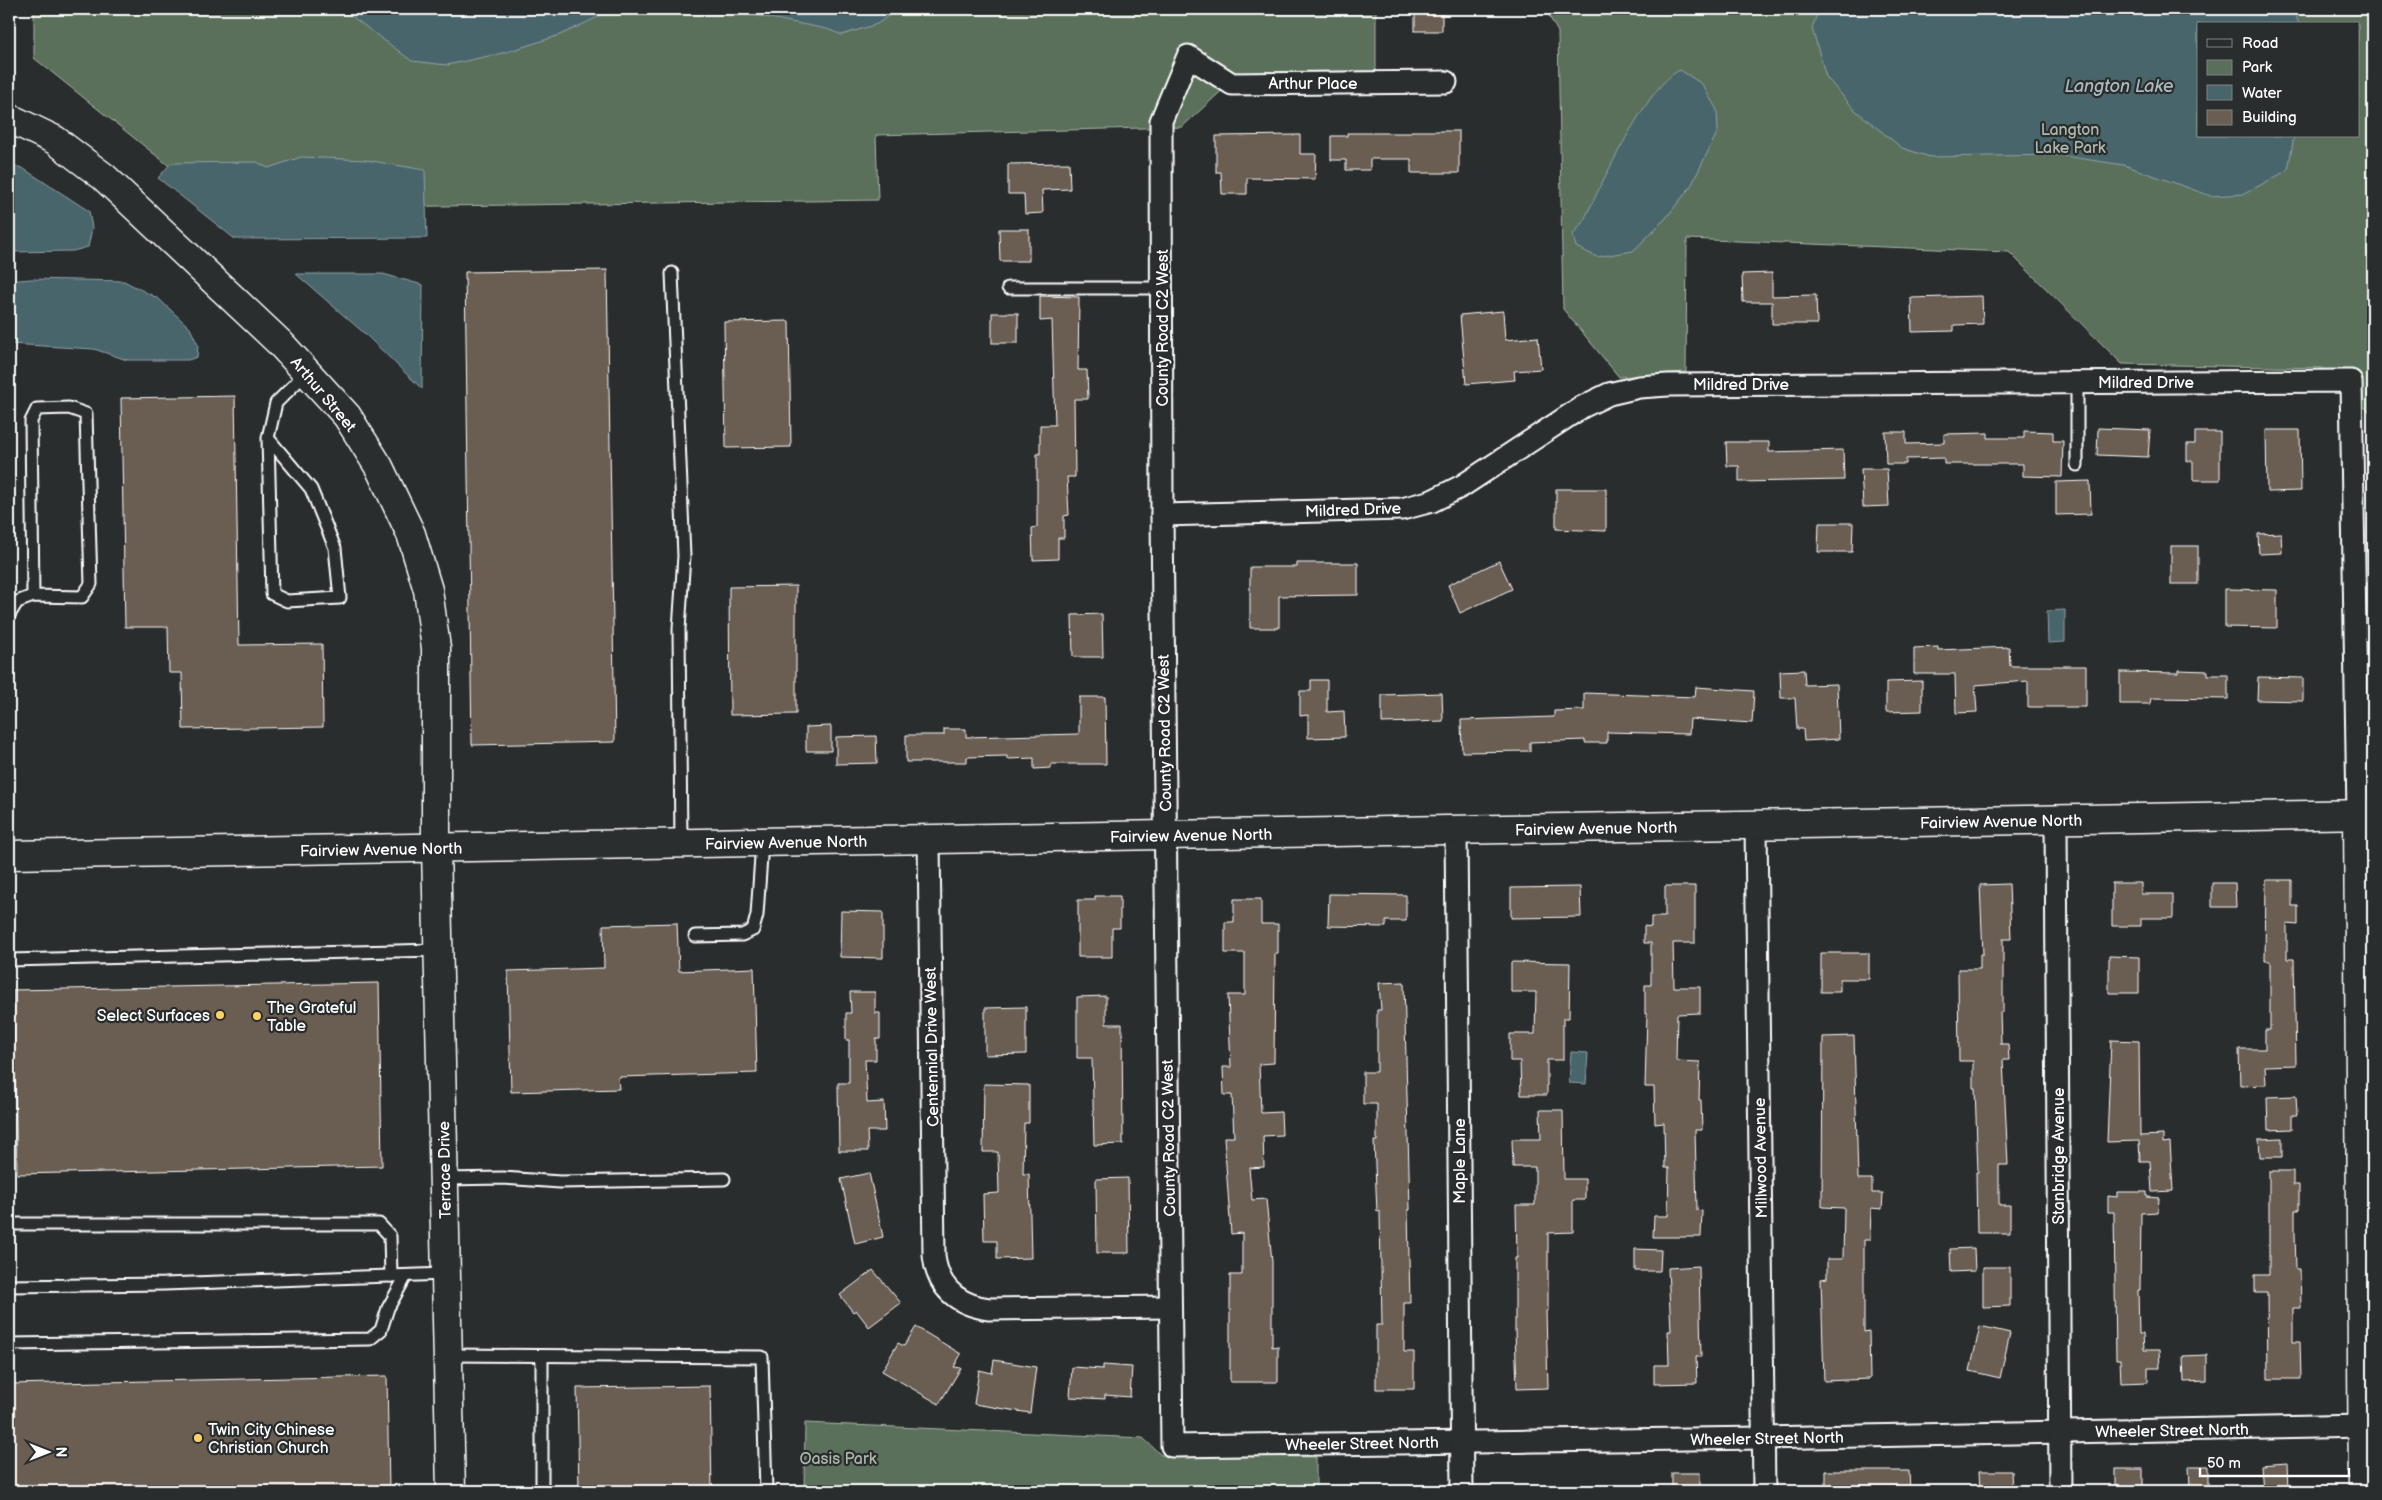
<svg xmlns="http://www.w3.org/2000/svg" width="2382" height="1500" viewBox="0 0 2382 1500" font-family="'Balsamiq Sans',sans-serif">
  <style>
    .green { fill: #5a6f5a; stroke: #acb7ac; fill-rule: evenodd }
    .water { fill: #48656c; stroke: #91a3a7 }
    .building { fill: #6a5d51; stroke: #fff }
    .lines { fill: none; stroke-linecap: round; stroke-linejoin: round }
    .service-casing { stroke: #fff; stroke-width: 15 }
    .minor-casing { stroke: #fff; stroke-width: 25 }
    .tertiary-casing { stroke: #fff; stroke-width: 31 }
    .service { stroke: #2a2d2e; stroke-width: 11 }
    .minor { stroke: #2a2d2e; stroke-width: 21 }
    .tertiary { stroke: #2a2d2e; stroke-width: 28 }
    .poi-dot { fill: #ffd166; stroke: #2a2d2e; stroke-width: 2 }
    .labels { text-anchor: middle; stroke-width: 4.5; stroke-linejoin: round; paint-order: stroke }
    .street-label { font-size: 16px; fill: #fff; stroke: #2a2d2e }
    .park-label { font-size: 16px; fill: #acb7ac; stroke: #2a2d2e }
    .poi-label { font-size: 16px; fill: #fff; stroke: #2a2d2e; text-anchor: start }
    .water-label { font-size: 18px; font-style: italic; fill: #adbabd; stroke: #2a2d2e }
  </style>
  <rect width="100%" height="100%" fill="#2a2d2e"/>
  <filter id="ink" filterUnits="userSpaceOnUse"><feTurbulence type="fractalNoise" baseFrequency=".02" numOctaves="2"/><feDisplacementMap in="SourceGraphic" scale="10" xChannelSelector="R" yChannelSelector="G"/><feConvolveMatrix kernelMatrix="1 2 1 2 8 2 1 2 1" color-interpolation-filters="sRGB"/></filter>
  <g filter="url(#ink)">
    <!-- green -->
    <g class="green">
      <polygon points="34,9 1376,9 1376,73 1241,73 1182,127 876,135 878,200 223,209 34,58"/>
      <path d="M1545,9H2373V415L2322,368L2122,364L2009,252L1687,239L1686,372L1619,377L1563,309L1558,32ZM2198,24H2358V136H2198Z"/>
      <polygon points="805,1423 1143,1438 1161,1455 1316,1457 1316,1491 804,1491"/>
    </g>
    <!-- water -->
    <g class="water">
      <polygon points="342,9 607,9 598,17 560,35 507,52 447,65 412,61"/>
      <polygon points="748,9 898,9 877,24 842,35 827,29 754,15"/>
      <polygon points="1819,9 2293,9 2299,24 2198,24 2198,136 2294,136 2288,170 2244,194 2211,196 2124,165 2057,155 1930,157 1902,148 1855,110 1826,77 1812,28"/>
      <path d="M1680,70L1702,84L1717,110L1718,131L1691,186L1666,218L1633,251L1597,257L1576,247L1573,235L1584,220C1600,187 1648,83 1680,70Z"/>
      <polygon points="2373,78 2373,148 2368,80"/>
      <polygon points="301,157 366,160 425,170 427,238 235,239 158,178 171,163 257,162 268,168"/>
      <polygon points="9,163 24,169 89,211 92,228 88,247 73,251 9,252"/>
      <polygon points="296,274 383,274 423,285 422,389 364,333"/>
      <polygon points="30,279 124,281 159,299 190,328 198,345 197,357 188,360 127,360 94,349 9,344 9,281"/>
      <polygon points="2065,610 2065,642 2048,643 2047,611"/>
      <polygon points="1571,1052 1588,1053 1586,1084 1569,1083"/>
    </g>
    <!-- building -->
    <g class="building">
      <rect x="1415" y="9" width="27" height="22"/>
      <polygon points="1411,131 1459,131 1459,173 1411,173 1411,159 1370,159 1370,170 1346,170 1346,160 1331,160 1331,136 1347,136 1347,133 1411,133"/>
      <polygon points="1300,135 1300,154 1316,154 1315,179 1247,178 1247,194 1222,194 1221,172 1216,172 1216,136"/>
      <polygon points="1069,163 1070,189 1042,190 1043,213 1025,214 1024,194 1008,194 1008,164"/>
      <polygon points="999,229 1029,229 1029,261 1000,261"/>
      <polygon points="607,270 615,742 472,745 465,272"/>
      <polygon points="1772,273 1772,296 1816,295 1817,324 1772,324 1772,302 1743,302 1742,274"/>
      <polygon points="1040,296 1079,297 1078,370 1087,370 1088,399 1074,399 1075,477 1067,477 1069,515 1064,516 1064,538 1058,538 1058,559 1033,560 1032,528 1037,527 1037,454 1040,454 1040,425 1055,425 1052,320 1040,321"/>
      <polygon points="1982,296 1983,324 1954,325 1954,331 1912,332 1911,298"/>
      <polygon points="1503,311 1505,340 1538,337 1541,369 1514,371 1515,380 1466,384 1460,315"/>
      <rect x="992" y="313" width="26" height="30"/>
      <polygon points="789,321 791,447 726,448 724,322"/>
      <polygon points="235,396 239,645 322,644 323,727 183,729 182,673 169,673 168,627 125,627 121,398"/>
      <polygon points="2098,428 2150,430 2148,457 2097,455"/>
      <polygon points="2266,430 2300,430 2301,491 2267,492"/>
      <polygon points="2024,431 2053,432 2053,441 2063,441 2062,477 2023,476 2023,464 1944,464 1944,458 1906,459 1906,464 1886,464 1885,432 1906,432 1906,444 1944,443 1944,434 1988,433 1988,438 2024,438"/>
      <polygon points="2195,432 2220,432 2220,480 2193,480 2193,461 2187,461 2187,444 2195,444"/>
      <polygon points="1726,442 1769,442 1769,452 1843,450 1844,480 1739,482 1739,466 1727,466"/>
      <polygon points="1861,469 1887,469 1889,506 1863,507"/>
      <polygon points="2090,481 2091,514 2056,515 2056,482"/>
      <polygon points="1556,489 1606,489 1606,531 1556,529"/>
      <polygon points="1819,523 1853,523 1852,552 1818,552"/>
      <polygon points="2281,533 2282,553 2259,554 2258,534"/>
      <rect x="2171" y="546" width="27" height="38"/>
      <polygon points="1499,561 1512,589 1460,613 1448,585"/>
      <polygon points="1297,563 1358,563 1358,595 1279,596 1279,628 1250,628 1250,567 1297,567"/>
      <polygon points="796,586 796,714 730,715 729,587"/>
      <polygon points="2225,589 2277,590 2277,628 2225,627"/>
      <polygon points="1102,614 1103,657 1073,657 1072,615"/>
      <polygon points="1938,647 1938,650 2009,647 2010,666 2086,666 2086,707 2028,707 2028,681 1975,685 1977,712 1956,713 1955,674 1914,674 1914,648"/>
      <polygon points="1804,670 1805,685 1837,684 1839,739 1804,741 1803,729 1797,729 1795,698 1781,698 1780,671"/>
      <polygon points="2178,670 2208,671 2208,675 2228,675 2228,699 2151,698 2150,704 2120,704 2120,672 2178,673"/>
      <polygon points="2258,677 2303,678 2303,701 2257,700"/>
      <polygon points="1311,680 1327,680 1327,712 1344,711 1345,737 1308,738 1308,715 1300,716 1300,691 1311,691"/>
      <polygon points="1922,681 1922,711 1886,712 1886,682"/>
      <polygon points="1696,687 1754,691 1752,723 1690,719 1689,734 1607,732 1607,743 1585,743 1585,740 1530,742 1530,751 1462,752 1461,720 1554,717 1554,711 1584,710 1584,693 1695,697"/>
      <polygon points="1442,693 1443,721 1382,723 1382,695"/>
      <polygon points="1079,697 1105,697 1106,764 1051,764 1051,768 1034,769 1034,758 1007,759 1007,756 967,757 967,762 906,762 906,735 944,735 944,729 966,729 966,737 1079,734"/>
      <polygon points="831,726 831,751 806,751 806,727"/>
      <polygon points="876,736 877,763 836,764 836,737"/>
      <polygon points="2266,880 2292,880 2292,906 2298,906 2298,925 2287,924 2287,959 2294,959 2296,1065 2265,1066 2266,1085 2240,1086 2239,1049 2265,1049 2265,1030 2270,1030 2270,961 2265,961"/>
      <polygon points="2112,883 2141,883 2141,894 2173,894 2173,918 2141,918 2141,926 2112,926"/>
      <polygon points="2212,883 2235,883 2236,907 2212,907"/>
      <polygon points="2009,884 2011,939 2003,939 2003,1012 2000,1012 2001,1044 2008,1044 2009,1060 2003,1060 2008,1165 1999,1165 1999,1205 2010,1205 2010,1233 1977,1233 1976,1172 1978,1172 1975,1088 1973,1088 1973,1061 1959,1061 1958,969 1980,969 1980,954 1983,954 1980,885"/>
      <polygon points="1665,886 1695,886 1695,943 1673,943 1674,987 1700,987 1700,1013 1677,1014 1676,1061 1700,1062 1699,1100 1701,1100 1702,1130 1695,1130 1697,1210 1702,1211 1701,1237 1653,1237 1654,1216 1668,1216 1669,1168 1665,1168 1664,1123 1655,1124 1654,1087 1645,1087 1647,1014 1645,1014 1645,985 1651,985 1651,943 1644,943 1644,926 1651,927 1651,917 1665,917"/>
      <polygon points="1580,887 1581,917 1511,918 1511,888"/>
      <polygon points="1329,894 1406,895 1406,921 1386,921 1386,927 1328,926"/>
      <polygon points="1095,896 1120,896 1120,928 1112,928 1112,957 1078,957 1078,900 1095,900"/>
      <polygon points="1234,899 1261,899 1261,924 1278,924 1278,953 1275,953 1274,1063 1259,1064 1261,1113 1281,1112 1282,1135 1263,1136 1264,1167 1249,1168 1252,1200 1266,1199 1272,1262 1272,1347 1278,1346 1278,1382 1230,1382 1230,1275 1242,1275 1242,1233 1231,1234 1224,1137 1234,1137 1232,1095 1224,1095 1223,1067 1231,1067 1228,995 1245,995 1245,953 1225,953 1225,922 1234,922"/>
      <polygon points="841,911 883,912 883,958 840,957"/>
      <polygon points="677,923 679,971 754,968 757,1073 618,1077 619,1089 511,1092 508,971 604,968 603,925"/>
      <polygon points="1821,953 1869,953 1869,979 1840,979 1840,992 1821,992"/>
      <polygon points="2109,956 2139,957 2139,993 2109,993"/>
      <polygon points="1511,962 1570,963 1569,1018 1563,1018 1563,1060 1547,1060 1547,1095 1521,1095 1520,1061 1510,1061 1510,1034 1535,1034 1536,992 1511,992"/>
      <polygon points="1404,982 1410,1210 1408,1210 1410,1303 1404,1303 1404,1352 1414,1352 1414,1389 1376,1389 1376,1325 1382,1325 1380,1211 1377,1212 1374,1141 1377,1141 1377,1104 1363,1104 1363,1072 1377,1072 1377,1010 1381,1010 1379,983"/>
      <polygon points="379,983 382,1166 17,1174 13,990"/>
      <polygon points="850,992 875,992 875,1013 880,1013 880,1039 876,1039 876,1060 865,1060 867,1103 884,1102 885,1131 867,1131 868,1151 839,1151 838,1083 849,1083 849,1040 846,1040 846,1013 851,1013"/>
      <polygon points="1106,996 1106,1024 1122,1024 1123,1144 1094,1145 1092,1058 1077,1058 1077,997"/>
      <polygon points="1026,1007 1026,1054 985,1055 985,1008"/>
      <polygon points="1854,1036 1858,1179 1872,1179 1872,1193 1883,1193 1882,1209 1871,1208 1870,1240 1864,1240 1864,1332 1869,1331 1870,1379 1824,1381 1821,1279 1827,1278 1827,1259 1843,1259 1844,1208 1822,1207 1823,1037"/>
      <polygon points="2111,1040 2139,1041 2140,1136 2163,1135 2163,1143 2170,1142 2173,1191 2152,1192 2150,1161 2140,1161 2139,1141 2107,1142"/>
      <polygon points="984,1084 1029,1085 1029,1123 1024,1123 1023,1174 1029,1174 1031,1258 997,1259 997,1241 984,1241 983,1194 999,1193 998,1152 983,1152"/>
      <polygon points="2296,1096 2297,1115 2292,1115 2292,1129 2268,1130 2267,1097"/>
      <polygon points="1540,1110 1563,1110 1564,1179 1585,1179 1585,1200 1573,1200 1573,1232 1548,1233 1548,1311 1546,1311 1548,1388 1517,1389 1515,1330 1515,1258 1517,1258 1516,1205 1535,1205 1535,1167 1513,1167 1512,1139 1541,1139"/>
      <polygon points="2282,1138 2282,1157 2260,1157 2259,1139"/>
      <polygon points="2269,1171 2293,1171 2293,1185 2299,1185 2299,1210 2295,1210 2295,1233 2296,1269 2300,1269 2301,1308 2293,1308 2293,1342 2300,1342 2301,1379 2268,1379 2267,1293 2255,1293 2255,1275 2269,1275"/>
      <polygon points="869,1173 883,1237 855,1244 841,1179"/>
      <polygon points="1128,1178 1129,1253 1097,1253 1096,1179"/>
      <polygon points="2117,1192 2147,1192 2147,1197 2159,1198 2158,1212 2141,1213 2140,1290 2138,1290 2139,1334 2143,1334 2144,1350 2159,1350 2160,1368 2148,1368 2148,1382 2121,1383 2120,1359 2116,1359 2114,1212 2108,1212 2108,1196 2117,1197"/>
      <polygon points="1974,1248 1975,1271 1951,1272 1950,1249"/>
      <polygon points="1635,1249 1661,1250 1660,1271 1635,1271"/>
      <polygon points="1699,1266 1701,1357 1696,1357 1697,1383 1654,1384 1654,1365 1669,1365 1668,1331 1671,1331 1668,1268"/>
      <polygon points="1983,1267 2010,1267 2010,1306 1983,1307"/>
      <polygon points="873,1270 901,1303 869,1327 856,1310 853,1312 840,1295"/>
      <polygon points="1980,1326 2010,1333 2000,1378 1970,1371"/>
      <polygon points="916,1327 961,1354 954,1367 961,1368 939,1404 882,1371 898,1343 904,1346"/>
      <polygon points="2207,1355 2207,1381 2184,1382 2183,1356"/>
      <polygon points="994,1360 1036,1367 1030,1413 974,1404 979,1370 992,1373"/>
      <polygon points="1103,1365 1132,1367 1130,1397 1105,1395 1105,1399 1070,1397 1072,1367 1103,1369"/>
      <polygon points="387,1376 389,1491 9,1491 9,1384"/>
      <polygon points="710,1386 712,1491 579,1491 577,1388"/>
      <polygon points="2287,1463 2288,1491 2263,1491 2261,1465"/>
      <polygon points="2189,1466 2208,1466 2208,1486 2190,1487"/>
      <rect x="2116" y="1469" width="27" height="22"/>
      <polygon points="1826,1471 1909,1471 1910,1491 1826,1491"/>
      <polygon points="1979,1471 2011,1471 2012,1491 1980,1491"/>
      <rect x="1672" y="1473" width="28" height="18"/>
    </g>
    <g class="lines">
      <defs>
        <g id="service">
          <polyline points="672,273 684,556 679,629 681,844"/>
          <polyline points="1008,288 1162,288"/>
          <polyline points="268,438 311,489 335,548 340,598 287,601 272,594 268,438 276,403 307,372"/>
          <polyline points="2077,465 2077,382"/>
          <polyline points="9,615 17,602 33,596 82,597 91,584 86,414 69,408 37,409 31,421 33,596"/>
          <polyline points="695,936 742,935 753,930 757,915 762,842"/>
          <polyline points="9,960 438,950"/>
          <polyline points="444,1179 503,1178 560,1182 724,1179"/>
          <polyline points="9,1224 379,1224 390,1236 391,1276"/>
          <polyline points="9,1286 164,1284 446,1274"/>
          <polyline points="9,1344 370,1339 381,1330 388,1308 406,1276"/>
          <polyline points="448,1355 762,1357 766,1491"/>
          <polyline points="542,1356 542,1491"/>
        </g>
        <g id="minor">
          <polyline points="1446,82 1232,84 1188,56 1161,121 1162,515 1172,1446 1764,1438 2363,1426"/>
          <polyline points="1162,515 1402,509 1432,501 1462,486 1582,407 1609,394 1639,387 1668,385 2351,381 2358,814"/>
          <polyline points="2056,820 2060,1491"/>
          <polyline points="1756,825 1764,1491"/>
          <polyline points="1456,830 1462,1491"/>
          <path d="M929,839L934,1255C937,1288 958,1305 989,1309L1170,1307"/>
        </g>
        <g id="tertiary">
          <polyline points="9,118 55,140 104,177 280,343 347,416 379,467 411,534 428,590 436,648 436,848 451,1491"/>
          <polyline points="2358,814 2363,1491"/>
          <polyline points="9,855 2373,814"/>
        </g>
      </defs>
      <!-- service casing -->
      <use href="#service" class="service-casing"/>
      <!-- minor casing -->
      <use href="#minor" class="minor-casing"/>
      <!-- tertiary casing -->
      <use href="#tertiary" class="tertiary-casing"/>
      <!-- service -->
      <use href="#service" class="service"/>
      <!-- minor -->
      <use href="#minor" class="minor"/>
      <!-- tertiary -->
      <use href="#tertiary" class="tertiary"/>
    </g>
  </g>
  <!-- markers -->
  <g class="poi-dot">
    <circle cx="220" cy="1015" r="5"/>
    <circle cx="257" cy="1016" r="5"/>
    <circle cx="198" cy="1438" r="5"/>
  </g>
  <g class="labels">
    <!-- street labels -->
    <g class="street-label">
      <text x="1313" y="89">Arthur Place</text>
      <text transform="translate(1162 328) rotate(-90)" y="6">County Road C2 West</text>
      <text x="2146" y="388">Mildred Drive</text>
      <text x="1741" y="390">Mildred Drive</text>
      <text transform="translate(324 394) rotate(50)" y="6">Arthur Street</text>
      <text transform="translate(1353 509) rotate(-2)" y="6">Mildred Drive</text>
      <text transform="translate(1164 733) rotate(-91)" y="6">County Road C2 West</text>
      <text transform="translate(2001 821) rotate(-1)" y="6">Fairview Avenue North</text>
      <text transform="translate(1596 828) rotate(-1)" y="6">Fairview Avenue North</text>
      <text transform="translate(1191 835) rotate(-1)" y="6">Fairview Avenue North</text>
      <text transform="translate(786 842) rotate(-1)" y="6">Fairview Avenue North</text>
      <text transform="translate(381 849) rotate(-1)" y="6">Fairview Avenue North</text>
      <text transform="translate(931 1047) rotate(-91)" y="6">Centennial Drive West</text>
      <text transform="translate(1168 1138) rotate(-91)" y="6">County Road C2 West</text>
      <text transform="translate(2058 1156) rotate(-90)" y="6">Stanbridge Avenue</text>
      <text transform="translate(1760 1158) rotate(-91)" y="6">Millwood Avenue</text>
      <text transform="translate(1459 1161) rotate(-90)" y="6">Maple Lane</text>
      <text transform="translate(444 1170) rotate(-91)" y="6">Terrace Drive</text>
      <text transform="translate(2172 1430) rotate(-1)" y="6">Wheeler Street North</text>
      <text transform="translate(1767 1438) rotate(-1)" y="6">Wheeler Street North</text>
      <text transform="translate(1362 1443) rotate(-1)" y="6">Wheeler Street North</text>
    </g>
    <!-- park labels -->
    <g class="park-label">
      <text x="2070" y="135">Langton<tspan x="2070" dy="18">Lake Park</tspan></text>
      <text x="838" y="1464">Oasis Park</text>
    </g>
    <!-- poi labels -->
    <g class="poi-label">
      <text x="267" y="1013">The Grateful<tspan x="267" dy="18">Table</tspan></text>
      <text x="210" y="1021" text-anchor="end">Select Surfaces</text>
      <text x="208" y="1435">Twin City Chinese<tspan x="208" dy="18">Christian Church</tspan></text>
    </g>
    <!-- water labels -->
    <g class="water-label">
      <text x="2119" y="92">Langton Lake</text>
    </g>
  </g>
  <!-- margin -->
  <rect width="2382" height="1500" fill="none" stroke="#2a2d2e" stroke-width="30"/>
  <rect x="15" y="15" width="2352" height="1470" fill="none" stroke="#fff" stroke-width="2" filter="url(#ink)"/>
  <!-- legend -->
  <rect x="2197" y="22" width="162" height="115" fill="#2a2d2e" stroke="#7f8182"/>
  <rect x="2207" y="39" width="25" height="8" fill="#2a2d2e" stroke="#7f8182"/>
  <text x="2242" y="48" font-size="15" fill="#ffffff">Road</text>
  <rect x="2207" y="60" width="25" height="15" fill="#5a6f5a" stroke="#7f8182"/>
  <text x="2242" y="72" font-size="15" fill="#ffffff">Park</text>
  <rect x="2207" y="85" width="25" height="15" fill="#48656c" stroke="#7f8182"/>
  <text x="2242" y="98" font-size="15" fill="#ffffff">Water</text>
  <rect x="2207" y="110" width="25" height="15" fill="#6a5d51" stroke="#7f8182"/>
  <text x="2242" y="122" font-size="15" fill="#ffffff">Building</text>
  <!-- north arrow -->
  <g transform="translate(48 1452) rotate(90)" stroke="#2a2d2e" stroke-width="4" paint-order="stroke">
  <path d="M0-4L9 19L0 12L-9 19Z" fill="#ffffff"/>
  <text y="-8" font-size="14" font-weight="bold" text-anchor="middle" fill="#ffffff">N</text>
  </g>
  <!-- scale -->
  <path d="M2200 1468v8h149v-8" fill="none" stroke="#ffffff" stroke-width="2.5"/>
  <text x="2207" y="1468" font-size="15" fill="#ffffff" stroke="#2a2d2e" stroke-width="4" paint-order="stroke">50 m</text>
</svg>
